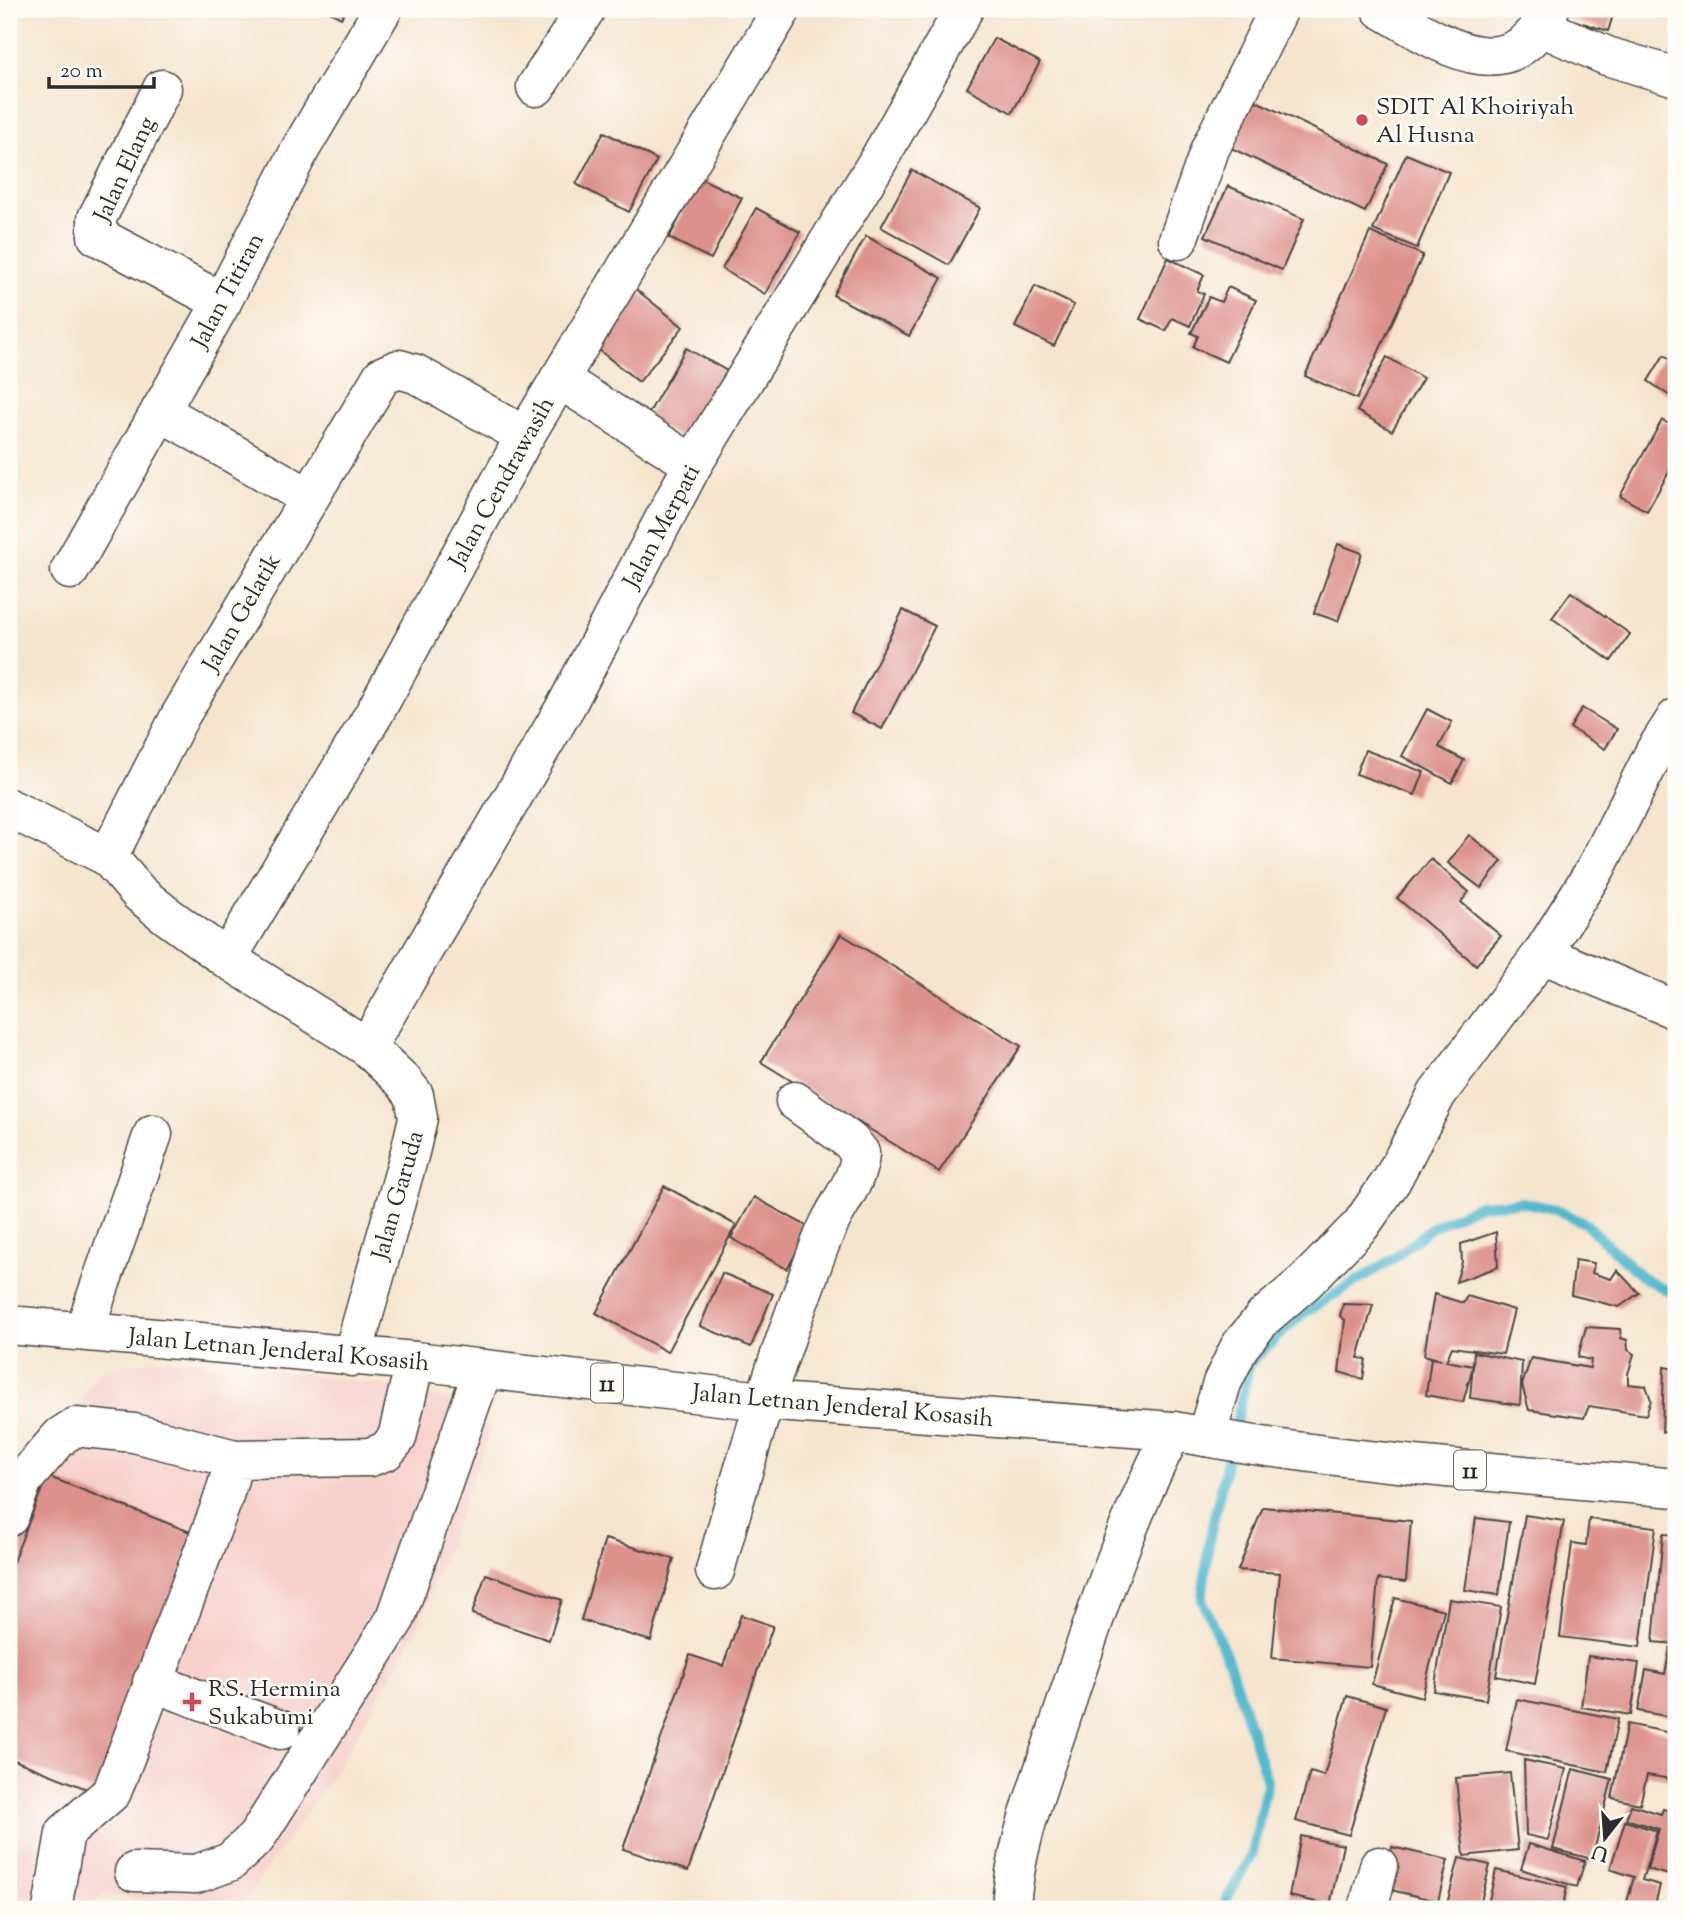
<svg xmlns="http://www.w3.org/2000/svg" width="1685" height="1918" viewBox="0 0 1685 1918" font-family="'Sorts Mill Goudy',serif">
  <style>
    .built { fill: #f7d0ca }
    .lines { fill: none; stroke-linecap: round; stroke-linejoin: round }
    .stream { stroke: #51b8cf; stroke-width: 10 }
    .building { fill: #dd918c }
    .minor-casing { stroke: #494743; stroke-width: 41 }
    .highway-casing { stroke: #494743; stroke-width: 41 }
    .minor { stroke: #fff; stroke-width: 38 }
    .highway { stroke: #fff; stroke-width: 38 }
    .poi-dot { fill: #d1495b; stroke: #fdfcf7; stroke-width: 2.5 }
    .labels { text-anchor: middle; stroke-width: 5; stroke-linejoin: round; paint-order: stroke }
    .shield { fill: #fdfcf7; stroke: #6a6a68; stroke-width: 2 }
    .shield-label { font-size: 23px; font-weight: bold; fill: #2b2b2b }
    .poi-label { font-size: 24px; fill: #2b2b2b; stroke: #fdfcf7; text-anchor: start }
    .street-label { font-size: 24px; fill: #2b2b2b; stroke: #fdfcf7 }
  </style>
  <rect width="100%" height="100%" fill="#fdfcf7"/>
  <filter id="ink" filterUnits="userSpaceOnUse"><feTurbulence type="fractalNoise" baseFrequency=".0143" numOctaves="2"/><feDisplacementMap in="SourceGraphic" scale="14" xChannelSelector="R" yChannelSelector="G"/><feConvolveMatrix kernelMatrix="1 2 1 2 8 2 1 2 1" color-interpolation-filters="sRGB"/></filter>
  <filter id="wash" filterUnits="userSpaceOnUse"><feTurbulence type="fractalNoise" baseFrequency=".00686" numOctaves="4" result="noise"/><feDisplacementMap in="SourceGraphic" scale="28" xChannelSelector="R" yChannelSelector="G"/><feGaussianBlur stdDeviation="1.57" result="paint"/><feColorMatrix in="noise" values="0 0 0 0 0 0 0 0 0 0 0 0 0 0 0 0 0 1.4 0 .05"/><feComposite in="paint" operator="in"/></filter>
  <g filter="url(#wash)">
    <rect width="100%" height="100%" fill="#f6e5ce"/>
    <!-- built -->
    <polygon class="built" points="154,1360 195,1361 398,1387 453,1402 491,1429 415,1633 336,1771 238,1909 173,1909 146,1900 104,1894 86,1909 9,1909 9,1542 30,1480 98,1372"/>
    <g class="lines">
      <!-- stream -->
      <polyline class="stream" points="1221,1909 1252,1855 1267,1781 1230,1665 1202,1599 1210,1535 1250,1363 1301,1315 1393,1259 1432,1227 1479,1205 1522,1202 1555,1209 1586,1224 1642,1277 1676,1295"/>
    </g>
    <g id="blocks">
      <!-- building -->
      <g class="building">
        <polygon points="324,9 346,9 341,18"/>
        <polygon points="741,9 774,9 768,21"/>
        <polygon points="1566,9 1615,9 1608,31 1563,17"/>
        <polygon points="994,38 1040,62 1012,113 967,88"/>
        <polygon points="1252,99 1388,164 1365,212 1229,147"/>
        <polygon points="604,132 657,160 629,212 576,184"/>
        <polygon points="1406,154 1449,172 1417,248 1373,230"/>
        <polygon points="912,170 980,208 949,265 881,227"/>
        <polygon points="700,178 742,198 711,259 669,238"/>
        <polygon points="1228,186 1304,219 1282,270 1205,236"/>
        <polygon points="756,208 800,232 765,294 722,269"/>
        <polygon points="1370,232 1423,255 1357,399 1305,376"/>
        <polygon points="866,236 942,278 909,336 833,295"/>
        <polygon points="1168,258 1204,275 1197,291 1204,294 1190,326 1172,318 1166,331 1140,319"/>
        <polygon points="1035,286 1074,305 1054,346 1015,327"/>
        <polygon points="633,287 683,327 639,382 589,342"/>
        <polygon points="1228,287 1256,300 1226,362 1193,347 1198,336 1191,333 1209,297 1221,302"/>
        <polygon points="686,348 727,371 687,441 646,418"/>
        <polygon points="1664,355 1676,363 1676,400 1648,381"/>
        <polygon points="1387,357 1423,378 1392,431 1357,411"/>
        <polygon points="1662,420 1676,428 1676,460 1647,511 1620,496"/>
        <polygon points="1338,544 1362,553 1338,621 1314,613"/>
        <polygon points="1571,592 1630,634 1611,661 1552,618"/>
        <polygon points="903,610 935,626 882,729 851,713"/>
        <polygon points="1582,708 1617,729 1605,749 1570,728"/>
        <polygon points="1427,709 1452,722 1439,747 1464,760 1452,783 1402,756"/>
        <polygon points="1365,750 1424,772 1415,795 1356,774"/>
        <polygon points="1469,835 1502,861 1481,888 1448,863"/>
        <polygon points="1431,859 1469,892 1461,902 1501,936 1476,965 1397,898"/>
        <polygon points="841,934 1021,1046 939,1172 761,1062"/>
        <polygon points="664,1186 736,1225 667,1352 596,1313"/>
        <polygon points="754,1197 810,1228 787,1269 731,1238"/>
        <polygon points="1496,1232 1498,1267 1456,1282 1462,1262 1461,1244"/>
        <polygon points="1575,1260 1594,1263 1592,1273 1611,1279 1617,1270 1639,1293 1619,1307 1571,1295"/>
        <polygon points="722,1273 773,1294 751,1347 700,1326"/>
        <polygon points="1434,1294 1463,1303 1467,1296 1514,1310 1503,1354 1452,1347 1446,1361 1473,1366 1463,1402 1426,1395 1431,1358 1442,1360 1424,1355"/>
        <polygon points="1343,1304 1373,1305 1358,1358 1366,1359 1363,1379 1339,1372 1345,1320 1340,1316"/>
        <polygon points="1586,1327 1620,1329 1621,1338 1627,1340 1628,1350 1634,1354 1628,1374 1628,1384 1646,1386 1651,1400 1646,1415 1589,1406 1584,1418 1529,1410 1522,1385 1531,1358 1590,1368 1591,1360 1578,1357"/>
        <polygon points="1474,1352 1522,1362 1520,1405 1470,1398"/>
        <polygon points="1664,1367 1676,1369 1676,1434 1662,1432"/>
        <polygon points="47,1476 198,1535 97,1793 9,1758 9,1572"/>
        <polygon points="1263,1507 1411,1521 1406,1582 1378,1579 1370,1667 1272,1658 1280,1573 1238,1570"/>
        <polygon points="1525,1515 1564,1521 1535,1684 1496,1676"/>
        <polygon points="1476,1518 1509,1522 1499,1595 1465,1590"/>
        <polygon points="1589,1519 1656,1527 1640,1647 1560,1637 1572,1543 1586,1545"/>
        <polygon points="1663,1534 1676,1535 1676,1644 1653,1642"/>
        <polygon points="605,1539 674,1559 651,1641 581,1620"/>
        <polygon points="486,1574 562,1600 549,1640 472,1614"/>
        <polygon points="1395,1598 1444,1610 1422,1697 1372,1684"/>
        <polygon points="1449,1599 1501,1607 1486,1700 1434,1691"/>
        <polygon points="741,1615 773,1626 688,1871 623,1849 690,1655 723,1666"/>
        <polygon points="1670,1648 1676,1649 1676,1718 1638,1711 1646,1670 1665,1674"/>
        <polygon points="1588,1656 1639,1663 1631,1715 1581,1707"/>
        <polygon points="1347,1696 1386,1707 1349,1835 1296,1821 1310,1772 1324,1776"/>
        <polygon points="1517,1699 1618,1719 1607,1772 1506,1751"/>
        <polygon points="1627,1724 1676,1734 1676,1780 1647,1775 1640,1804 1612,1798"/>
        <polygon points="1524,1760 1566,1769 1548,1840 1526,1835"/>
        <polygon points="1573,1769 1612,1779 1592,1859 1553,1849"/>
        <polygon points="1510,1773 1518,1850 1464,1856 1456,1778"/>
        <polygon points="1631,1805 1661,1814 1663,1809 1676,1813 1676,1877 1647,1869 1659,1829 1626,1819"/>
        <polygon points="1625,1821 1657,1831 1642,1880 1660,1885 1654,1909 1625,1909 1634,1877 1610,1869"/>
        <polygon points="1301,1836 1343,1845 1330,1905 1289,1896"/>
        <polygon points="1529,1844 1585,1861 1577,1887 1521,1869"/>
        <polygon points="1392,1847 1448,1860 1438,1901 1382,1888"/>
        <polygon points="1459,1858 1490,1865 1479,1909 1446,1908"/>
        <polygon points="1496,1870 1567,1887 1562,1909 1487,1909"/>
        <polygon points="1386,1902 1411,1908 1411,1909 1384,1909"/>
      </g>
    </g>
  </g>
  <g filter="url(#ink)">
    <use href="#blocks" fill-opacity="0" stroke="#494743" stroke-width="2"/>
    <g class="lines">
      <defs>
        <g id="minor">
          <path d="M1381,9C1439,42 1509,95 1550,9"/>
          <polyline points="1541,27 1607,56 1676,77"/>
          <polyline points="536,87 586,9"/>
          <polyline points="162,89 97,218 97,236 222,302"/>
          <polyline points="1178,240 1210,149 1279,9"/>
          <polyline points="559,379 693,464"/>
          <polyline points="160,411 308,497"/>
          <polyline points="70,570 222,302 301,148 383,9"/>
          <polyline points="9,808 108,857"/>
          <polyline points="1542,954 1676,1010"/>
          <polyline points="227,959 375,712 525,436 782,9"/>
          <polyline points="367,1047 567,704 693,464 878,161 964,9"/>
          <polyline points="84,1331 153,1134"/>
          <polyline points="352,1357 410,1152 418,1118 414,1095 403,1081 367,1047 227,959 166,915 140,894 108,857 180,716 382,376 399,369 416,374 525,436"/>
          <polyline points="1206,1437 1222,1383 1240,1346 1264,1317 1306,1281 1361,1225 1392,1180 1437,1094 1542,954 1596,868 1655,751 1676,718"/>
          <polyline points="9,1517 23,1480 61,1436 75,1427 134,1433 235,1459"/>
          <path d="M715,1571C741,1476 768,1383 803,1291C811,1269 818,1247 828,1226C839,1202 859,1180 860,1153L850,1141L795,1101"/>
          <polyline points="152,1682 281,1730"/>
          <polyline points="134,1872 196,1874 230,1862 256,1838 396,1618 483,1369"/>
          <polyline points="52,1909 65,1833 112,1792 222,1502 235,1459 370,1457 386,1451 397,1438 415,1361"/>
          <path d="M1011,1909C1014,1845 1041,1779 1061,1719C1093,1621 1125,1522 1173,1431"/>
          <polyline points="1368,1909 1379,1866"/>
        </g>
        <path id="highway" d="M9,1325L415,1361L763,1401L1173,1431C1339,1463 1508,1473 1676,1488"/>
      </defs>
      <!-- minor casing -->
      <use href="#minor" class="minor-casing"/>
      <!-- highway casing -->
      <use href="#highway" class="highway-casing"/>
      <!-- minor -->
      <use href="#minor" class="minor"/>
      <!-- highway -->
      <use href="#highway" class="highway"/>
    </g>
  </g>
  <!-- markers -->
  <g class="poi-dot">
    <circle cx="1362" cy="120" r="7"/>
    <path d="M188.5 1691.5h7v7h7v7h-7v7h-7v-7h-7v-7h7z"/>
  </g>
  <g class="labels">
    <!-- shield labels -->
    <g class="shield">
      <rect x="591" y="1363.5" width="32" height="39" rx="5"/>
      <rect x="1454" y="1450.5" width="32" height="39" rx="5"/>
    </g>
    <g class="shield-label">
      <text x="607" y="1391">11</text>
      <text x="1470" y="1478">11</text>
    </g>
    <!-- poi labels -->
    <g class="poi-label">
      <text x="1376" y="114">SDIT Al Khoiriyah<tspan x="1376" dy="28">Al Husna</tspan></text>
      <text x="208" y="1696">RS. Hermina<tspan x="208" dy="28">Sukabumi</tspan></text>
    </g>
    <!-- street labels -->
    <g class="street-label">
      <text transform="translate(124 169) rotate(-65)" y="8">Jalan Elang</text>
      <text transform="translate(227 290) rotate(-62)" y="8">Jalan Titiran</text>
      <text transform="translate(501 482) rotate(-61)" y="8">Jalan Cendrawasih</text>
      <text transform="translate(661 526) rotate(-62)" y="8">Jalan Merpati</text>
      <text transform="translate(241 612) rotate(-60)" y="8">Jalan Gelatik</text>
      <text transform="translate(397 1195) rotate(-74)" y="8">Jalan Garuda</text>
      <text transform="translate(279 1349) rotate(5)" y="8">Jalan Letnan Jenderal Kosasih</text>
      <text transform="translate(843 1405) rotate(5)" y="8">Jalan Letnan Jenderal Kosasih</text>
    </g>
  </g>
  <!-- margin -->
  <rect width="1685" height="1918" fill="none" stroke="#fdfcf7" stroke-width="35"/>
  <!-- north arrow -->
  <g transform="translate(1605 1838) rotate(197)" stroke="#fdfcf7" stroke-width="5" paint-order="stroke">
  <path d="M0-5L12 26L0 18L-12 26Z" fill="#2b2b2b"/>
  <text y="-10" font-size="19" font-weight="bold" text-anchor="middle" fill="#2b2b2b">U</text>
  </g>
  <!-- scale -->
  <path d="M49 77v10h105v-10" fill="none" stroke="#2b2b2b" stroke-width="3.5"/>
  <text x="60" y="77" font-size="21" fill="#2b2b2b" stroke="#fdfcf7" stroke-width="5" paint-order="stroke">20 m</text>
</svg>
